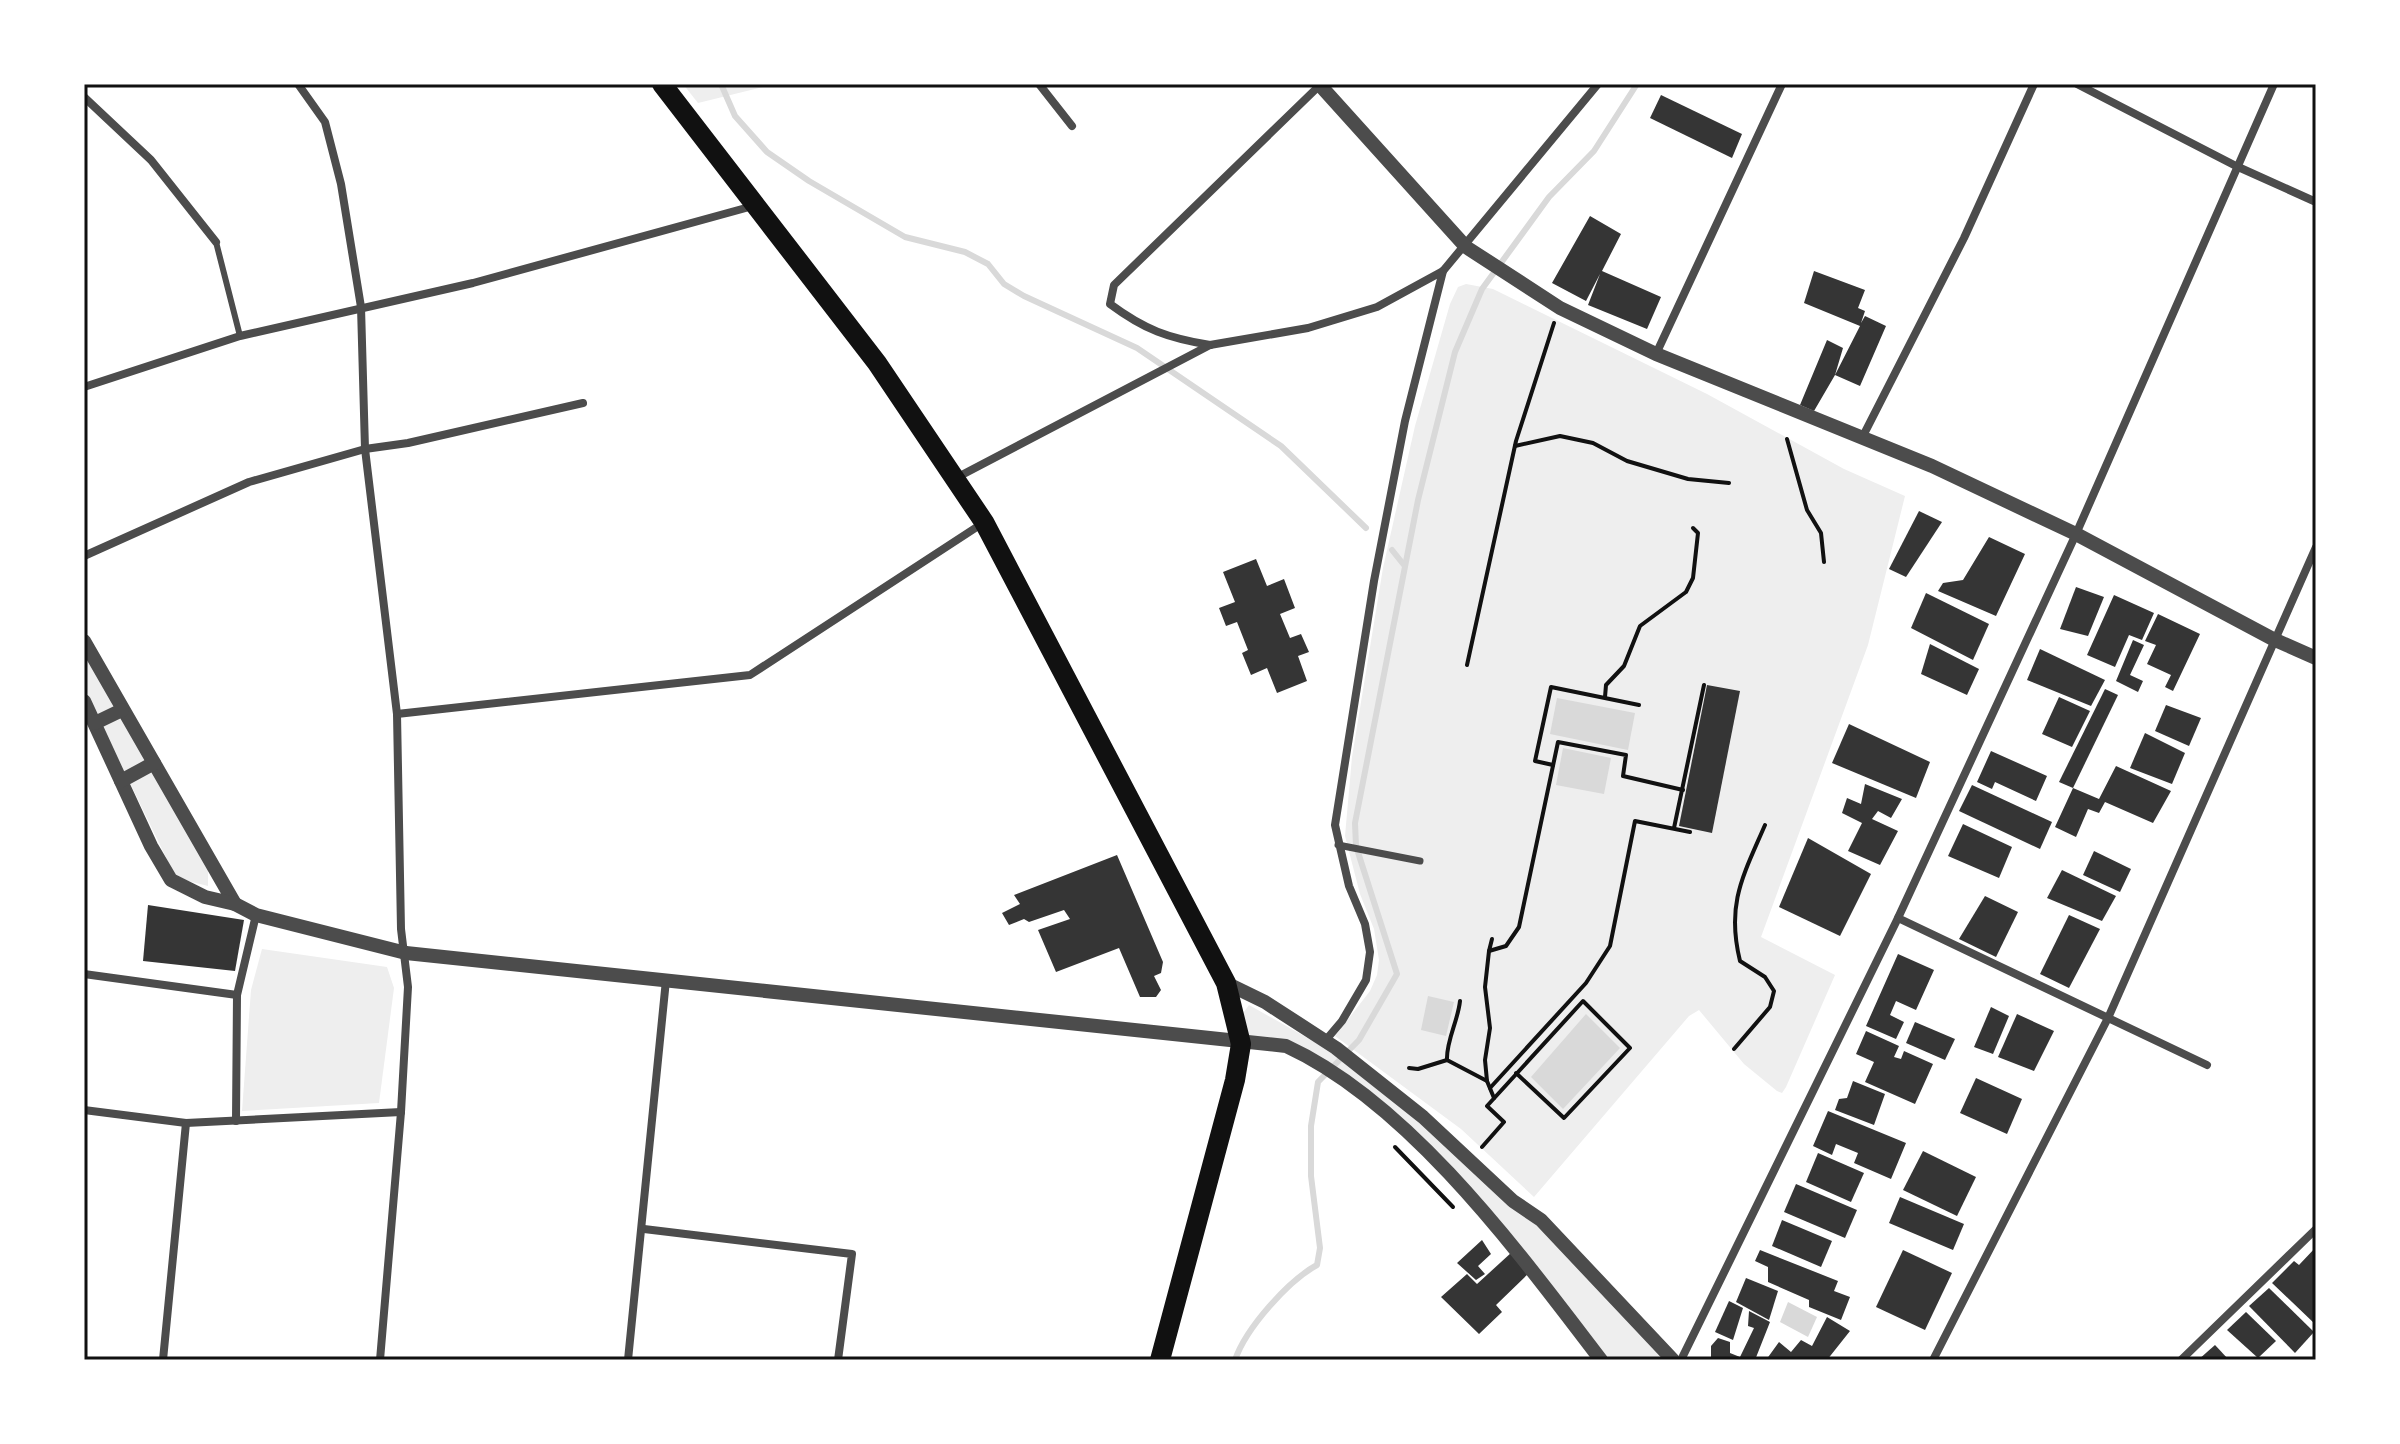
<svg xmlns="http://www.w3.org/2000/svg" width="2400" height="1444" viewBox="0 0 2400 1444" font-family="'DM Sans',sans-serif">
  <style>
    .green { fill: #eee }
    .water { fill: #d9d9d9 }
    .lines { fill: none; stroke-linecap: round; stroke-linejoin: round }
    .stream { stroke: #d9d9d9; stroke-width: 6 }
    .building { fill: #353535 }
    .path { stroke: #111; stroke-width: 4 }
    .service { stroke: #4c4c4c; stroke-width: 6 }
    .pedestrian { stroke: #4c4c4c; stroke-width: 7 }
    .minor { stroke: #4c4c4c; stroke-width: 8 }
    .tertiary { stroke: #4c4c4c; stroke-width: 14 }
    .primary { stroke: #111; stroke-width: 20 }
    .neatline { fill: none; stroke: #111; stroke-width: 3 }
  </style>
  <rect width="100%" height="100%" fill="#fff"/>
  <!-- green -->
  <g class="green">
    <polygon points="683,84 775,84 698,103"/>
    <polygon points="1466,284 1493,289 1707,394 1844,469 1905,496 1868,645 1761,937 1835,975 1786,1087 1782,1093 1777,1091 1744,1064 1699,1010 1689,1016 1534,1197 1461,1129 1335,1036 1370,991 1377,975 1379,960 1374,929 1360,894 1345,836 1352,757 1383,568 1415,426 1450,304 1458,287"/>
    <polygon points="84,649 208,867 208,886 176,878 84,688"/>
    <polygon points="262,949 387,967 394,988 379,1103 242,1111 251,990"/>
    <polygon points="1249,1005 1327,1049 1392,1095 1536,1220 1661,1356 1654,1360 1606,1360 1513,1239 1318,1058 1247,1039 1241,1016"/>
  </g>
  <!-- water -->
  <g class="water">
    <polygon points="1557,698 1635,713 1628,750 1550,734"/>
    <polygon points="1563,748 1611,758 1604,794 1556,785"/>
    <polygon points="1428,996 1454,1002 1446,1036 1421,1030"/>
    <polygon points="1586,1014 1620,1048 1563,1109 1531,1077"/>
    <polygon points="1788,1302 1817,1317 1808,1337 1780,1322"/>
  </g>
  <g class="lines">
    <!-- stream -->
    <g class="stream">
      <polyline points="721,84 735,116 767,152 809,181 905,237 965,252 988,264 1004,284 1024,296 1137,348 1281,446 1366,528"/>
      <polyline points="1392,550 1404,565"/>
      <path d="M1235,1360C1246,1328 1288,1281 1317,1265L1320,1248L1311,1176V1126L1318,1082L1359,1040L1397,974L1356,846L1355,823L1418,500L1455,352L1482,289L1549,197L1594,151L1637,84"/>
    </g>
  </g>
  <!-- building -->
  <g class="building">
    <polygon points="1661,95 1742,134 1732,158 1650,118"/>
    <polygon points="1590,216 1621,234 1602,271 1661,297 1647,329 1588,305 1600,274 1586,301 1552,283"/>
    <polygon points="1814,271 1865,290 1858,308 1865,311 1861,323 1865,316 1886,326 1860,386 1835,375 1814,411 1800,405 1827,340 1843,348 1835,375 1860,326 1804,303"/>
    <polygon points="1919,511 1942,522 1906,577 1889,569"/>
    <polygon points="1989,537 2025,554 1996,616 1938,591 1943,583 1963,580"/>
    <polygon points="1256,559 1267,586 1284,579 1295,608 1280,614 1290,638 1301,634 1309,652 1298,656 1307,681 1277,693 1267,668 1251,675 1242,653 1248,650 1237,622 1226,626 1219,608 1235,602 1223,572"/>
    <polygon points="2076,587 2104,597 2088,636 2060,629"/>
    <polygon points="1926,593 1989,624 1973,660 1911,628"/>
    <polygon points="2114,595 2154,613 2142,640 2129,635 2115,667 2087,655"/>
    <polygon points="2158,614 2200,634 2173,691 2165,687 2171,675 2147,664 2156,645 2145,641"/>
    <polygon points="2133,640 2144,645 2130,675 2143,681 2138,692 2116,681"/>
    <polygon points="1930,644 1979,669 1967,695 1921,674"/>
    <polygon points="2040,649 2105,680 2091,706 2027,680"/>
    <polygon points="1707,685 1740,691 1712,833 1679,826"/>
    <polygon points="2105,689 2118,695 2073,788 2059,782"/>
    <polygon points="2059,697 2090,711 2072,747 2042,734"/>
    <polygon points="2166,705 2201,718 2189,746 2155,731"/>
    <polygon points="1849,724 1930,762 1916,798 1832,763"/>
    <polygon points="2145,733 2185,753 2172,784 2130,768"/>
    <polygon points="1991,751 2047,776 2036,801 1995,782 1992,789 1977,782"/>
    <polygon points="2116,766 2171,791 2153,823 2105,802 2099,813 2088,809 2076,837 2055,827 2073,788 2099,799"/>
    <polygon points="1865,784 1902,799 1891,818 1878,811 1872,819 1898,831 1880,865 1848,851 1862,823 1842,813 1847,798 1861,804"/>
    <polygon points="1972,785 2052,822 2040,849 1959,811"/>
    <polygon points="1963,824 2012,847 1999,878 1948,856"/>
    <polygon points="1808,838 1871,874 1840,936 1779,907"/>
    <polygon points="2094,851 2131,869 2120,892 2083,875"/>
    <polygon points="1117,855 1163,962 1161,973 1154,976 1161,990 1156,997 1140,997 1119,948 1056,972 1038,930 1070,919 1064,910 1029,922 1024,919 1009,925 1002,913 1020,904 1014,895"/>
    <polygon points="2062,870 2116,896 2102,921 2047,898"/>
    <polygon points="1985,896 2018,912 1996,957 1959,939"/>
    <polygon points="148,905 244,920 235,971 143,961"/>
    <polygon points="2069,915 2100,929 2069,988 2040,974"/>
    <polygon points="1898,954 1934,970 1916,1010 1896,1001 1890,1015 1904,1022 1896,1039 1866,1026"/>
    <polygon points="1991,1007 2009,1016 1993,1054 1974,1047"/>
    <polygon points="2017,1014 2054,1031 2034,1071 1998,1057"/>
    <polygon points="1915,1022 1955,1039 1945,1060 1906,1043"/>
    <polygon points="1866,1031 1899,1046 1894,1057 1901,1059 1904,1051 1933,1064 1915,1104 1865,1082 1874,1062 1856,1054"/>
    <polygon points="1976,1078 2022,1099 2007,1134 1960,1113"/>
    <polygon points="1853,1081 1885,1094 1874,1125 1835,1110 1839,1099 1847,1098"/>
    <polygon points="1828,1111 1906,1143 1891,1179 1854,1163 1858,1153 1836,1144 1832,1155 1813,1146"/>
    <polygon points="1923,1151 1976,1177 1957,1216 1903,1190"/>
    <polygon points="1818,1153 1864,1173 1851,1202 1806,1182"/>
    <polygon points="1796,1184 1857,1210 1845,1238 1784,1212"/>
    <polygon points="1900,1197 1964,1224 1953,1250 1889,1223"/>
    <polygon points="1782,1220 1832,1241 1821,1267 1772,1246"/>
    <polygon points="1482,1240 1491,1254 1478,1266 1485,1274 1476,1280 1457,1263"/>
    <polygon points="2316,1247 2313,1295 2316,1325 2272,1283 2294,1261 2299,1265"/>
    <polygon points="1760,1250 1838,1281 1834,1291 1850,1297 1841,1320 1809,1307 1809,1300 1768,1282 1768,1267 1755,1261"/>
    <polygon points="1903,1250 1952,1273 1925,1330 1876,1307"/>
    <polygon points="1512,1252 1529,1273 1496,1305 1502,1312 1479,1334 1441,1297 1467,1274 1477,1284"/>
    <polygon points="1746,1278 1778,1291 1769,1320 1736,1302"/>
    <polygon points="2269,1288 2314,1332 2295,1353 2249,1306"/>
    <polygon points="1729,1301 1743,1308 1733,1340 1715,1332"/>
    <polygon points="1749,1311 1770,1322 1755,1360 1711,1360 1711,1346 1718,1338 1730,1342 1730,1353 1740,1357 1754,1328 1748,1326"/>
    <polygon points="2246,1312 2276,1341 2258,1358 2227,1330"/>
    <polygon points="1827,1317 1850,1331 1827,1360 1766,1360 1779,1342 1791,1352 1801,1340 1812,1346"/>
    <polygon points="2215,1345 2229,1360 2198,1360"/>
  </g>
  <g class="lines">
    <!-- path -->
    <g class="path">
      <polyline points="1787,439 1807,510 1821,533 1824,562"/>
      <polyline points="1515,446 1560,436 1593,443 1627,461 1688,479 1729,483"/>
      <polyline points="1467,665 1516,441 1554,323"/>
      <polyline points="1605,697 1606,685 1624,666 1640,626 1686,592 1693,578 1698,533 1693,528"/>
      <polyline points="1553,765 1535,761 1551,687 1639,705"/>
      <polyline points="1674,828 1704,685"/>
      <polyline points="1489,951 1492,939"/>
      <path d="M1460,1001C1458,1021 1446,1041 1447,1060L1487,1081"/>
      <path d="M1734,1049L1770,1007L1774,991L1765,977L1740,961C1726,904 1743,876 1765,825"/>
      <polyline points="1409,1068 1418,1069 1447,1060"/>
      <polyline points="1490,1088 1586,983 1610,946 1635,821 1690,832"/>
      <polyline points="1494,1098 1487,1081 1485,1060 1490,1028 1485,987 1489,951 1506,946 1519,927 1558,742 1626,755 1623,776 1683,790"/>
      <polyline points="1395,1147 1453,1207"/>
      <polyline points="1482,1147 1504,1122 1487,1106 1583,1001 1630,1048 1564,1118 1516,1073"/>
    </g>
    <!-- service -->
    <polyline class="service" points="216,242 240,336"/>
    <!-- pedestrian -->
    <polyline class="pedestrian" points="1338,845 1420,861"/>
    <!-- minor -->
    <g class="minor">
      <polyline points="298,84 325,122 341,184 361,307 365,449 397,714 401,929 408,987 401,1112 380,1360"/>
      <polyline points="1039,84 1072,126"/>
      <polyline points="2077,84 2236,166 2316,202"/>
      <polyline points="84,97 151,160 216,242"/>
      <path d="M1210,345C1168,338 1145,330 1110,304L1114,285L1320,85"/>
      <polyline points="1656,354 1782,84"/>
      <polyline points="84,387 240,336 473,283 753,206"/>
      <polyline points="1863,436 1964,238 2034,84"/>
      <polyline points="954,479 1210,345 1308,328 1377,307 1443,271 1598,84"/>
      <polyline points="84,556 249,482 365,449 408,443 583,403"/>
      <polyline points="397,714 750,675 983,523"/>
      <polyline points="1898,918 2207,1065"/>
      <polyline points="84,974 237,995"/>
      <polyline points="1325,1041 1342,1021 1366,980 1370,952 1365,924 1349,886 1335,825 1374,581 1405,421 1443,271"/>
      <polyline points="84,1110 186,1123 401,1112"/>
      <polyline points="236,1121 237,995 256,915"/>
      <polyline points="644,1229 852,1254 838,1360"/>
      <polyline points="163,1360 186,1123"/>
      <polyline points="628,1360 666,980"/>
      <polyline points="1681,1360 1898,918 2076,534 2274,84"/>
      <polyline points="1933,1360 2108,1018 2316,547"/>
      <polyline points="2181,1360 2316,1229"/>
    </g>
    <!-- tertiary -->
    <g class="tertiary">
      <polyline points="1319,84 1466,247 1560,308 1656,354 1932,466 2076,534 2273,639 2316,658"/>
      <polyline points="84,641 235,904"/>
      <path d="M84,701L151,846L171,880L205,897L235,904L256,915L406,953L1286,1046C1410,1103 1519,1253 1601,1360"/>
      <polyline points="95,723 122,710"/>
      <polyline points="121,781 154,763"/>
      <polyline points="1226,983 1265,1002 1336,1048 1423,1117 1513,1201 1541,1220 1673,1360"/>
    </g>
    <!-- primary -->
    <polyline class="primary" points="662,84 877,363 984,522 1226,983 1241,1044 1235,1080 1160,1360"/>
  </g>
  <!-- border -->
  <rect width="2400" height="1444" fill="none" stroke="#ffffff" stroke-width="172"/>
  <rect x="86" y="86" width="2228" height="1272" class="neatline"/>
</svg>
